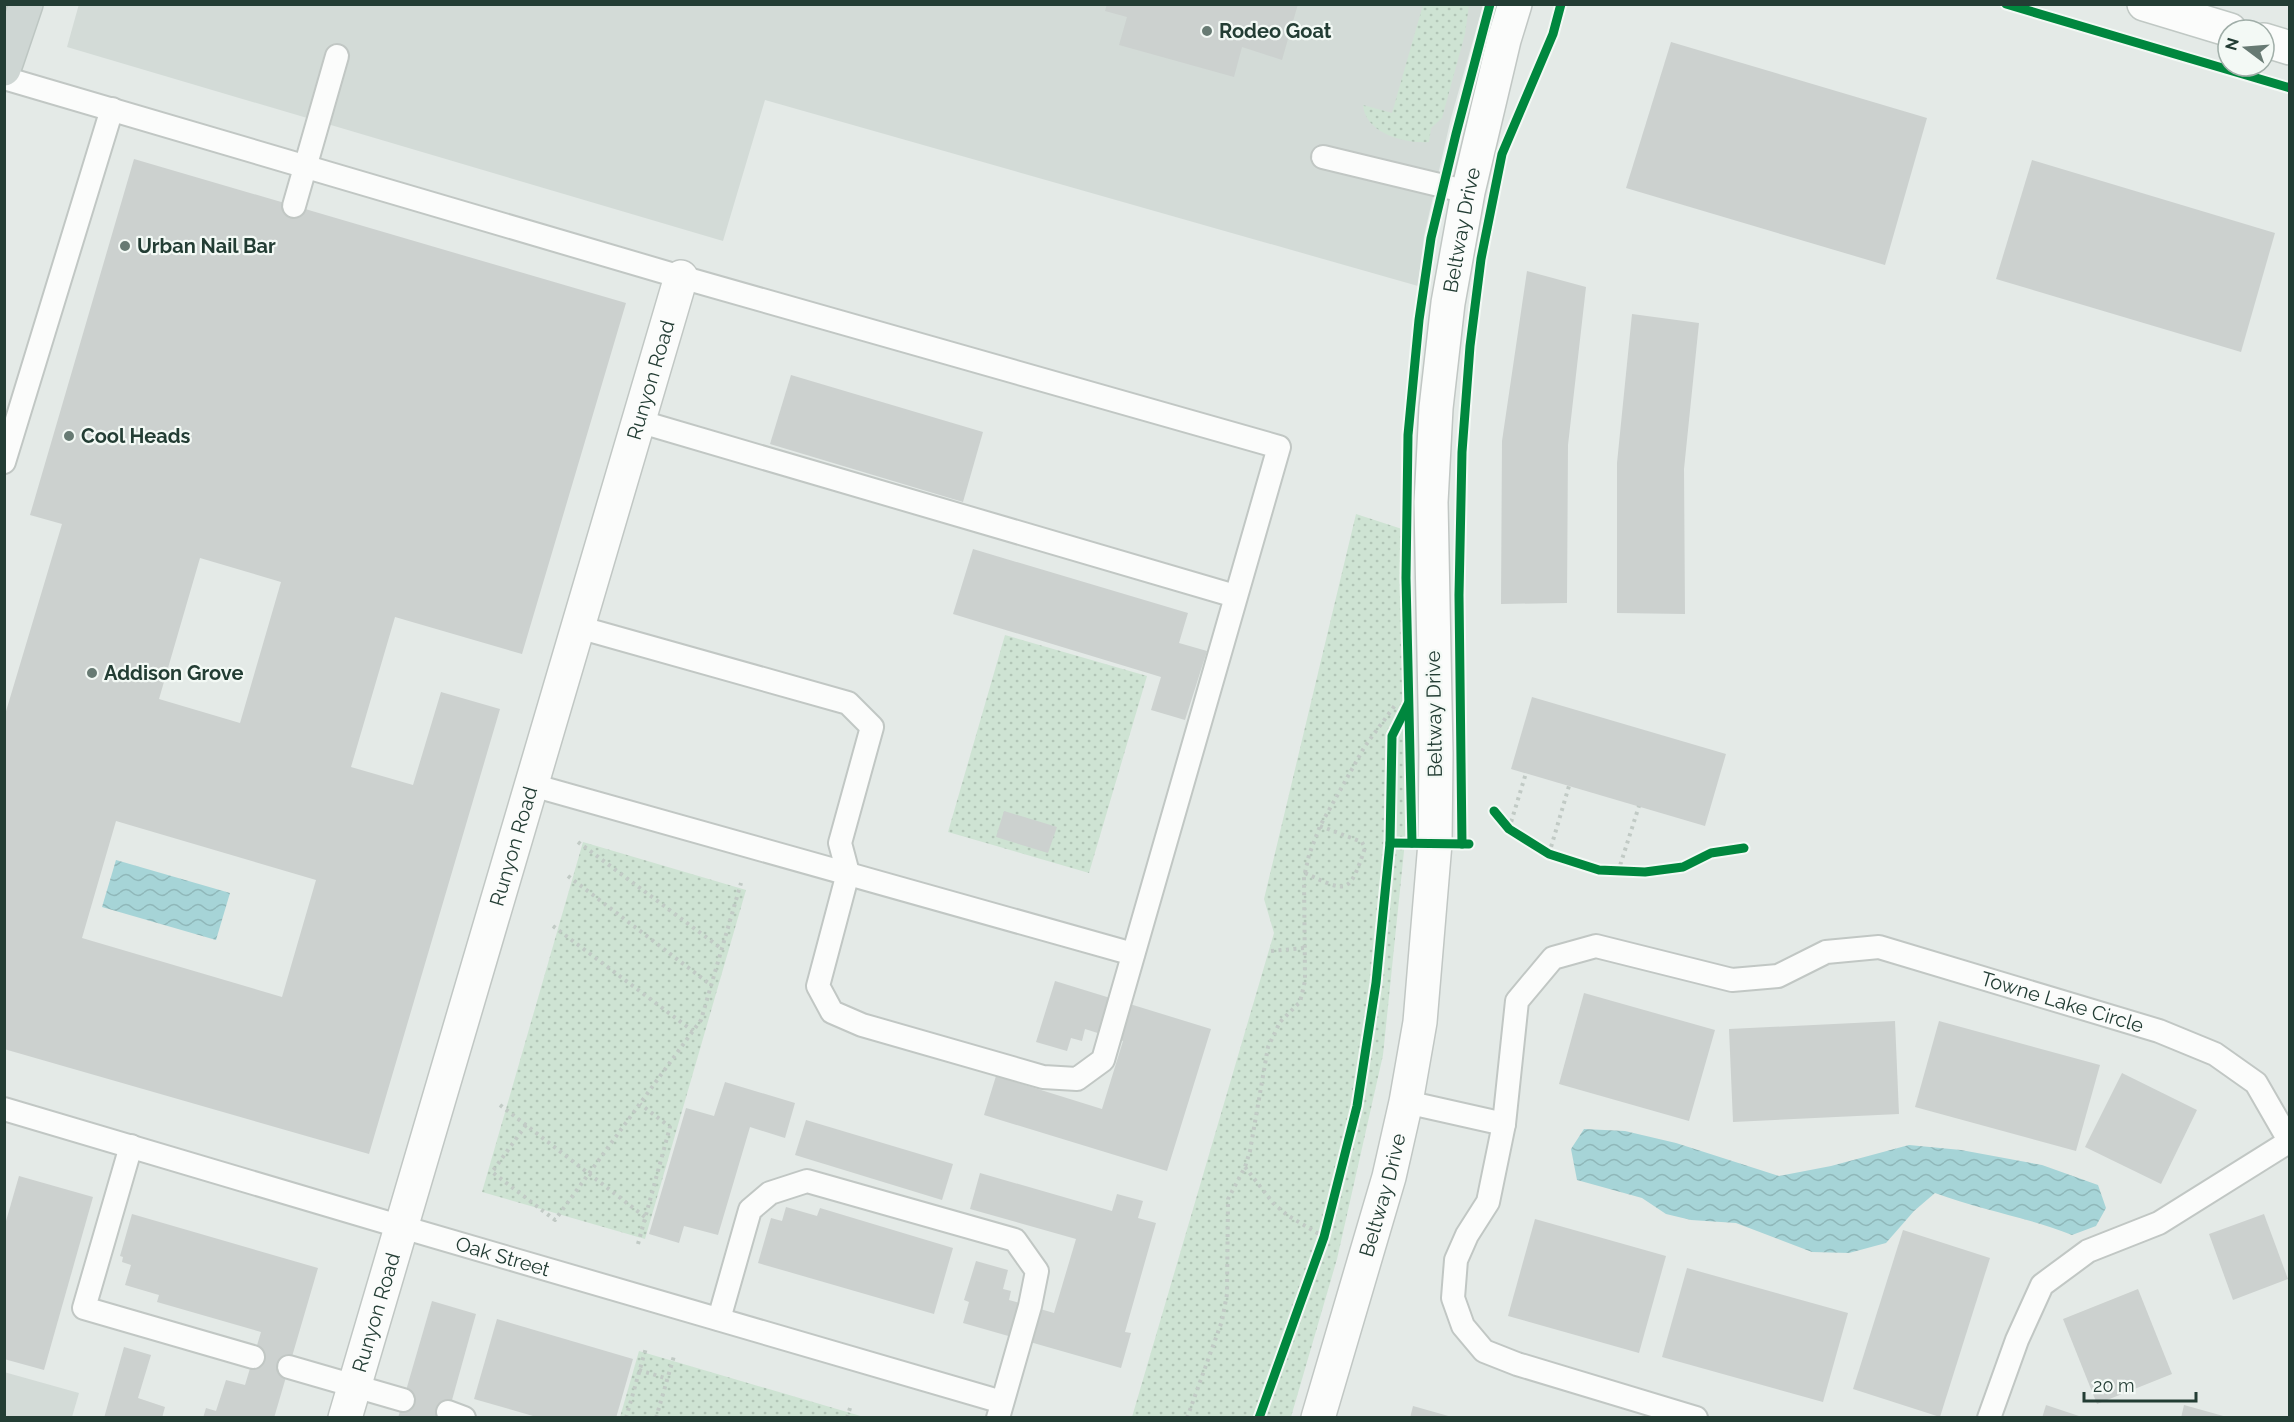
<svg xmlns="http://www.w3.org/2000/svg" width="2294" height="1422" viewBox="0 0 2294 1422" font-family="Raleway,sans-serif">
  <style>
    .built { fill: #d3dbd7 }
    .green { fill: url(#green-dots) }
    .water { fill: url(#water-waves) }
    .building { fill: #ccd1cf; fill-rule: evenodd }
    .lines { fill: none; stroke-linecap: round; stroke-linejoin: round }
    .service-casing { stroke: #c1c7c4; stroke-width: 26 }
    .minor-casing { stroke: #c1c7c4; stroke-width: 36 }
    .tertiary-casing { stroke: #c1c7c4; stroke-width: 36 }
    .secondary-casing { stroke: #c0c8c4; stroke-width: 36 }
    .primary-casing { stroke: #bdc6c2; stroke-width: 36 }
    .path { stroke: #c1cac5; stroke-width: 4; stroke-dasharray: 3 4.5; stroke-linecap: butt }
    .service { stroke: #fbfcfb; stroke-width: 22 }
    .minor { stroke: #fbfcfb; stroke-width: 33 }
    .tertiary { stroke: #fbfcfb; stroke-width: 33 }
    .secondary { stroke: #fbfcfb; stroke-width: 33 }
    .primary { stroke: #ced6d3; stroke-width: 33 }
    .cycleway-casing { stroke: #f3f9f5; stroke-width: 13 }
    .cycleway { stroke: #00873e; stroke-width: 9 }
    .poi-dot { fill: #677a73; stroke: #f3f9f5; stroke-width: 2 }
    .labels { text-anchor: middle; stroke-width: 4.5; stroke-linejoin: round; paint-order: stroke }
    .poi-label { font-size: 20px; font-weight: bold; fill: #233d34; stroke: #f3f9f5; text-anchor: start }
    .street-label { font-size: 20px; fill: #233d34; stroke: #f3f9f5 }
  </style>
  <defs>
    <pattern id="green-dots" width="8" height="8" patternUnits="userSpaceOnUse" patternTransform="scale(1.5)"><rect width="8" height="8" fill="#cee3d3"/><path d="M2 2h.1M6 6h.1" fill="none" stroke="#b1c4b6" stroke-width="1.8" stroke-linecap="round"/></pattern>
    <pattern id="water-waves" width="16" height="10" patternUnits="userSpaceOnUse" patternTransform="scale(1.5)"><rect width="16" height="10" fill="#a6d4d7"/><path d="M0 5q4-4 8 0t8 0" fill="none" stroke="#8fb7b9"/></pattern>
  </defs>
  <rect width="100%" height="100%" fill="#e4eae7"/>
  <!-- built -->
  <g class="built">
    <polygon points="79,4 1483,5 1451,118 1424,236 1418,286 765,100 723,241 67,47"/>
    <polygon points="4,1372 79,1393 72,1417 5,1417"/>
  </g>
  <!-- green -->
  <g class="green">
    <path d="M1423,5H1469L1465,34L1442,118L1431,128L1429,142C1405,144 1365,133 1363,105L1392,113Z"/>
    <polygon points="1356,514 1402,529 1407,822 1383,1055 1337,1259 1291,1417 1132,1417 1274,933 1264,899"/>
    <polygon points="1005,635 1147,676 1089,873 948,832"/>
    <polygon points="583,842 746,890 645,1239 482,1192"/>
    <polygon points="639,1351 864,1417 620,1417"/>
  </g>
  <!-- water -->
  <g class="water">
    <polygon points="116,860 230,893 216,940 102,907"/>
    <path d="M1584,1129L1625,1131L1676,1143L1779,1176L1831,1166L1909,1145L1961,1150L2042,1165L2098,1185L2106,1208L2096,1226L2072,1235C2027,1217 1980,1210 1935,1193L1914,1211L1886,1243L1849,1253L1812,1252L1736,1223L1691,1220L1666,1214L1642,1198L1577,1180L1571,1149Z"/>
  </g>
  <!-- building -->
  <g class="building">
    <polygon points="1107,4 1298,4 1282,60 1242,47 1234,77 1119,45 1127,17 1105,11"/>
    <polygon points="1671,42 1927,118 1885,265 1626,188"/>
    <path d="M134,159L626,303L522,654L395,617L351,767L413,785L441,692L500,709L369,1154L4,1049V718L62,524L30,515ZM200,558L281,582L240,723L159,699ZM116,821L316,880L282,997L82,938Z"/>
    <polygon points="2032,160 2275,233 2241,352 1996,279"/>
    <polygon points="1527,271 1586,287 1568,445 1567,603 1501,604 1502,441"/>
    <polygon points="1632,314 1699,323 1684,469 1685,614 1617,613 1617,463"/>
    <polygon points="791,375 983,432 963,502 770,444"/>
    <polygon points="973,549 1188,613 1179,643 1207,651 1185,720 1151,710 1161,677 953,614"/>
    <polygon points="1532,697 1726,754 1705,826 1511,769"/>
    <polygon points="1004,811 1057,827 1048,853 996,837"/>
    <polygon points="1055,981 1211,1029 1167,1171 984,1115 996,1076 1102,1109 1123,1041 1085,1029 1082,1041 1071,1038 1067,1051 1036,1042"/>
    <polygon points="1584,993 1715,1030 1689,1121 1559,1084"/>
    <polygon points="1895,1021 1899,1114 1733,1122 1729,1029"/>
    <polygon points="1939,1021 2100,1065 2076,1151 1915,1107"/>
    <polygon points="2122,1073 2197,1110 2161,1184 2085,1147"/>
    <polygon points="725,1082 795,1103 785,1138 750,1127 718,1235 684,1226 679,1243 649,1234 686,1108 714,1116"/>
    <polygon points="806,1120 953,1164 942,1200 795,1155"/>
    <polygon points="980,1173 1112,1211 1117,1194 1143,1201 1138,1218 1156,1223 1125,1332 1131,1333 1121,1368 963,1323 969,1302 964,1300 976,1261 1008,1270 1003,1289 1011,1291 1009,1300 1054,1313 1076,1239 970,1209"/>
    <polygon points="19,1176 93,1197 44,1370 4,1359 4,1228"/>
    <polygon points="786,1207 817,1216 820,1208 953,1248 934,1314 758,1263 771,1218 782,1221"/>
    <polygon points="132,1214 318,1268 274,1418 203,1418 206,1408 216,1411 226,1380 245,1385 261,1332 157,1302 159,1295 125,1285 131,1265 122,1262 123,1257 120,1256"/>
    <polygon points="2264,1214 2288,1279 2233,1300 2209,1234"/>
    <polygon points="1535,1219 1666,1256 1639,1353 1508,1316"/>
    <polygon points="1903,1230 1990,1258 1940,1417 1853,1389"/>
    <polygon points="1687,1268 1848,1313 1823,1402 1662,1357"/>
    <polygon points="2138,1289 2172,1374 2097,1404 2063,1319"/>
    <polygon points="432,1301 476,1314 447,1418 398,1418"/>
    <polygon points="497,1319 633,1359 616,1418 540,1418 474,1399"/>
    <polygon points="124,1347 151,1355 138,1398 165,1407 162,1418 104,1418"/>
    <polygon points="2046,1405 2082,1417 2082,1418 2042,1418"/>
    <polygon points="2184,1405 2227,1417 2227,1418 2181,1418"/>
    <polygon points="1413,1406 1452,1417 1452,1418 1410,1418"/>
  </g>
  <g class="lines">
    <defs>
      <g id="service">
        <polyline points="4,78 681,277 1279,447 1103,1060 1077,1079 1043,1077 862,1025 832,1012 818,986 848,873 840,843 872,727 848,703 578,627"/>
        <polyline points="1323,157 1468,192"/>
        <polyline points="294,206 337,56"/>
        <polyline points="638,421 1235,596"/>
        <polyline points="4,462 112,109"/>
        <polyline points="532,785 1133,954"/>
        <polyline points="1406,1102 1504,1124"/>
        <path id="s1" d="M4,1109L402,1227L1002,1402"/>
        <polyline points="131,1146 84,1308 253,1357"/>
        <polyline points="719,1319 750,1210 770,1193 807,1181 1015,1240 1037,1271 1030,1306 998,1418"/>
        <polyline points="289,1367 403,1400"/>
        <polyline points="448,1412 464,1418"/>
        <path id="s2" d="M1696,1418L1517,1364L1484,1351L1463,1326L1453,1298L1456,1260L1467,1235L1488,1202L1504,1124L1517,1001L1553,958L1596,946L1732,980L1778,976L1826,952L1879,947L2159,1031L2215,1054L2256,1083L2290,1142"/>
        <polyline points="1989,1418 2017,1340 2042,1285 2088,1251 2159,1223 2290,1141"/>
      </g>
      <g id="minor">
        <path id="s3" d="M345,1418L681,277"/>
      </g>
      <g id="tertiary">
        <path id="s4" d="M1318,1418L1389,1177L1406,1102L1420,1022L1435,843L1436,754L1431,502L1436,408L1448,303L1468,192L1504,40L1515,4"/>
      </g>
      <g id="secondary">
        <polyline points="2144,4 2230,30"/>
        <polyline points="2264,40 2290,48"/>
      </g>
      <polyline id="primary" points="4,69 26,4"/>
    </defs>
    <!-- service casing -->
    <use href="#service" class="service-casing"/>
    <!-- minor casing -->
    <use href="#minor" class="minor-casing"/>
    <!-- tertiary casing -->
    <use href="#tertiary" class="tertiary-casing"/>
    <!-- secondary casing -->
    <use href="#secondary" class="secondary-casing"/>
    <!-- primary casing -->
    <use href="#primary" class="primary-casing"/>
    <!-- path -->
    <g class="path">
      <polyline points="1509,829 1526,773"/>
      <polyline points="578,842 722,949"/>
      <polyline points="1549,854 1569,786"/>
      <polyline points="1618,872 1639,806"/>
      <path d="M1305,873C1348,893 1349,895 1365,848L1362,842L1320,826"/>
      <polyline points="568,876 711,985"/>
      <polyline points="553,926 693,1031"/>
      <polyline points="1271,951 1305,948"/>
      <polyline points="500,1105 645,1217"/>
      <polyline points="526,1125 492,1172 555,1220 701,1020 741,883"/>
      <polyline points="1245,1167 1273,1203 1287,1215 1324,1237"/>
      <polyline points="638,1244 670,1127 640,1104"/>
      <polyline points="639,1370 668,1379"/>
      <polyline points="626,1418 646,1348"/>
      <polyline points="656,1418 674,1356"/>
      <polyline points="847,1418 850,1408"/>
      <polyline points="1187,1418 1222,1321 1227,1294 1228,1199 1245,1167 1250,1151 1268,1047 1280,1022 1300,1002 1305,981 1304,877 1309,855 1320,826 1365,746 1396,704"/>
    </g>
    <!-- service -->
    <use href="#service" class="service"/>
    <!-- minor -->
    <use href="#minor" class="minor"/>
    <!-- tertiary -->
    <use href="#tertiary" class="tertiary"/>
    <!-- secondary -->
    <use href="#secondary" class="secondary"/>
    <!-- primary -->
    <use href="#primary" class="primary"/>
    <defs>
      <g id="cycleway">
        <polyline points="2006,4 2290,88"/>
        <polyline points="1494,811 1509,829 1549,854 1599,870 1645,872 1683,867 1711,853 1744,848"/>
        <polyline points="1390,843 1469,844"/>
        <polyline points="1412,843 1406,578 1408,435 1419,320 1431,238 1456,134 1490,4"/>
        <polyline points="1462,844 1459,595 1462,452 1470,346 1481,259 1502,154 1553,34 1561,4"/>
        <polyline points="1259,1418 1324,1237 1357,1106 1376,983 1390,843 1392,736 1408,704"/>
      </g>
    </defs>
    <!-- cycleway casing -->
    <use href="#cycleway" class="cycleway-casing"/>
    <!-- cycleway -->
    <use href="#cycleway" class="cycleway"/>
  </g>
  <!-- markers -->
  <g class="poi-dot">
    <circle cx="1207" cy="31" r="6"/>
    <circle cx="125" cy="246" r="6"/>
    <circle cx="69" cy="436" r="6"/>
    <circle cx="92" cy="673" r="6"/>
  </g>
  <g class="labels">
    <!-- poi labels -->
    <g class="poi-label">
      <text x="1219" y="38">Rodeo Goat</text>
      <text x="137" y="253">Urban Nail Bar</text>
      <text x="81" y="443">Cool Heads</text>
      <text x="104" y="680">Addison Grove</text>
    </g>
    <!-- street labels -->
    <g class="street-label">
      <text dy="7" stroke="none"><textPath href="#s4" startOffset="1204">Beltway Drive</textPath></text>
      <text dy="7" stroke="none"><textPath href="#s3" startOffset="1082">Runyon Road</textPath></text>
      <text transform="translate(1434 714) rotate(-91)" y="7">Beltway Drive</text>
      <text dy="7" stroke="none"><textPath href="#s3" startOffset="596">Runyon Road</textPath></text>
      <text dy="7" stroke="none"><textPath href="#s2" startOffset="1178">Towne Lake Circle</textPath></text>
      <text dy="7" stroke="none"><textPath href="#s4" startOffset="232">Beltway Drive</textPath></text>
      <text dy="7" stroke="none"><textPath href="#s1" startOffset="520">Oak Street</textPath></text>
      <text dy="7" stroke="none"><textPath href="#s3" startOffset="110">Runyon Road</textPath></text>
    </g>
  </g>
  <!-- border -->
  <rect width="2294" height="1422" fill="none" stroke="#233d34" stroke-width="12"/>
  <!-- north arrow -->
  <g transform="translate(2246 48) rotate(286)"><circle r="28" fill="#f3f9f5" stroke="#a0aea8" stroke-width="1.5"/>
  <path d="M0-4.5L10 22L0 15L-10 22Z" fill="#677a73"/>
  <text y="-9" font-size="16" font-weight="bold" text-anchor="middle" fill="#233d34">N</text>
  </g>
  <!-- scale -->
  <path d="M2084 1392v9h112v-9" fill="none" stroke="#233d34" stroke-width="3"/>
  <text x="2093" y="1392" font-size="18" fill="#233d34" stroke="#f3f9f5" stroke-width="4.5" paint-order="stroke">20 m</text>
</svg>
